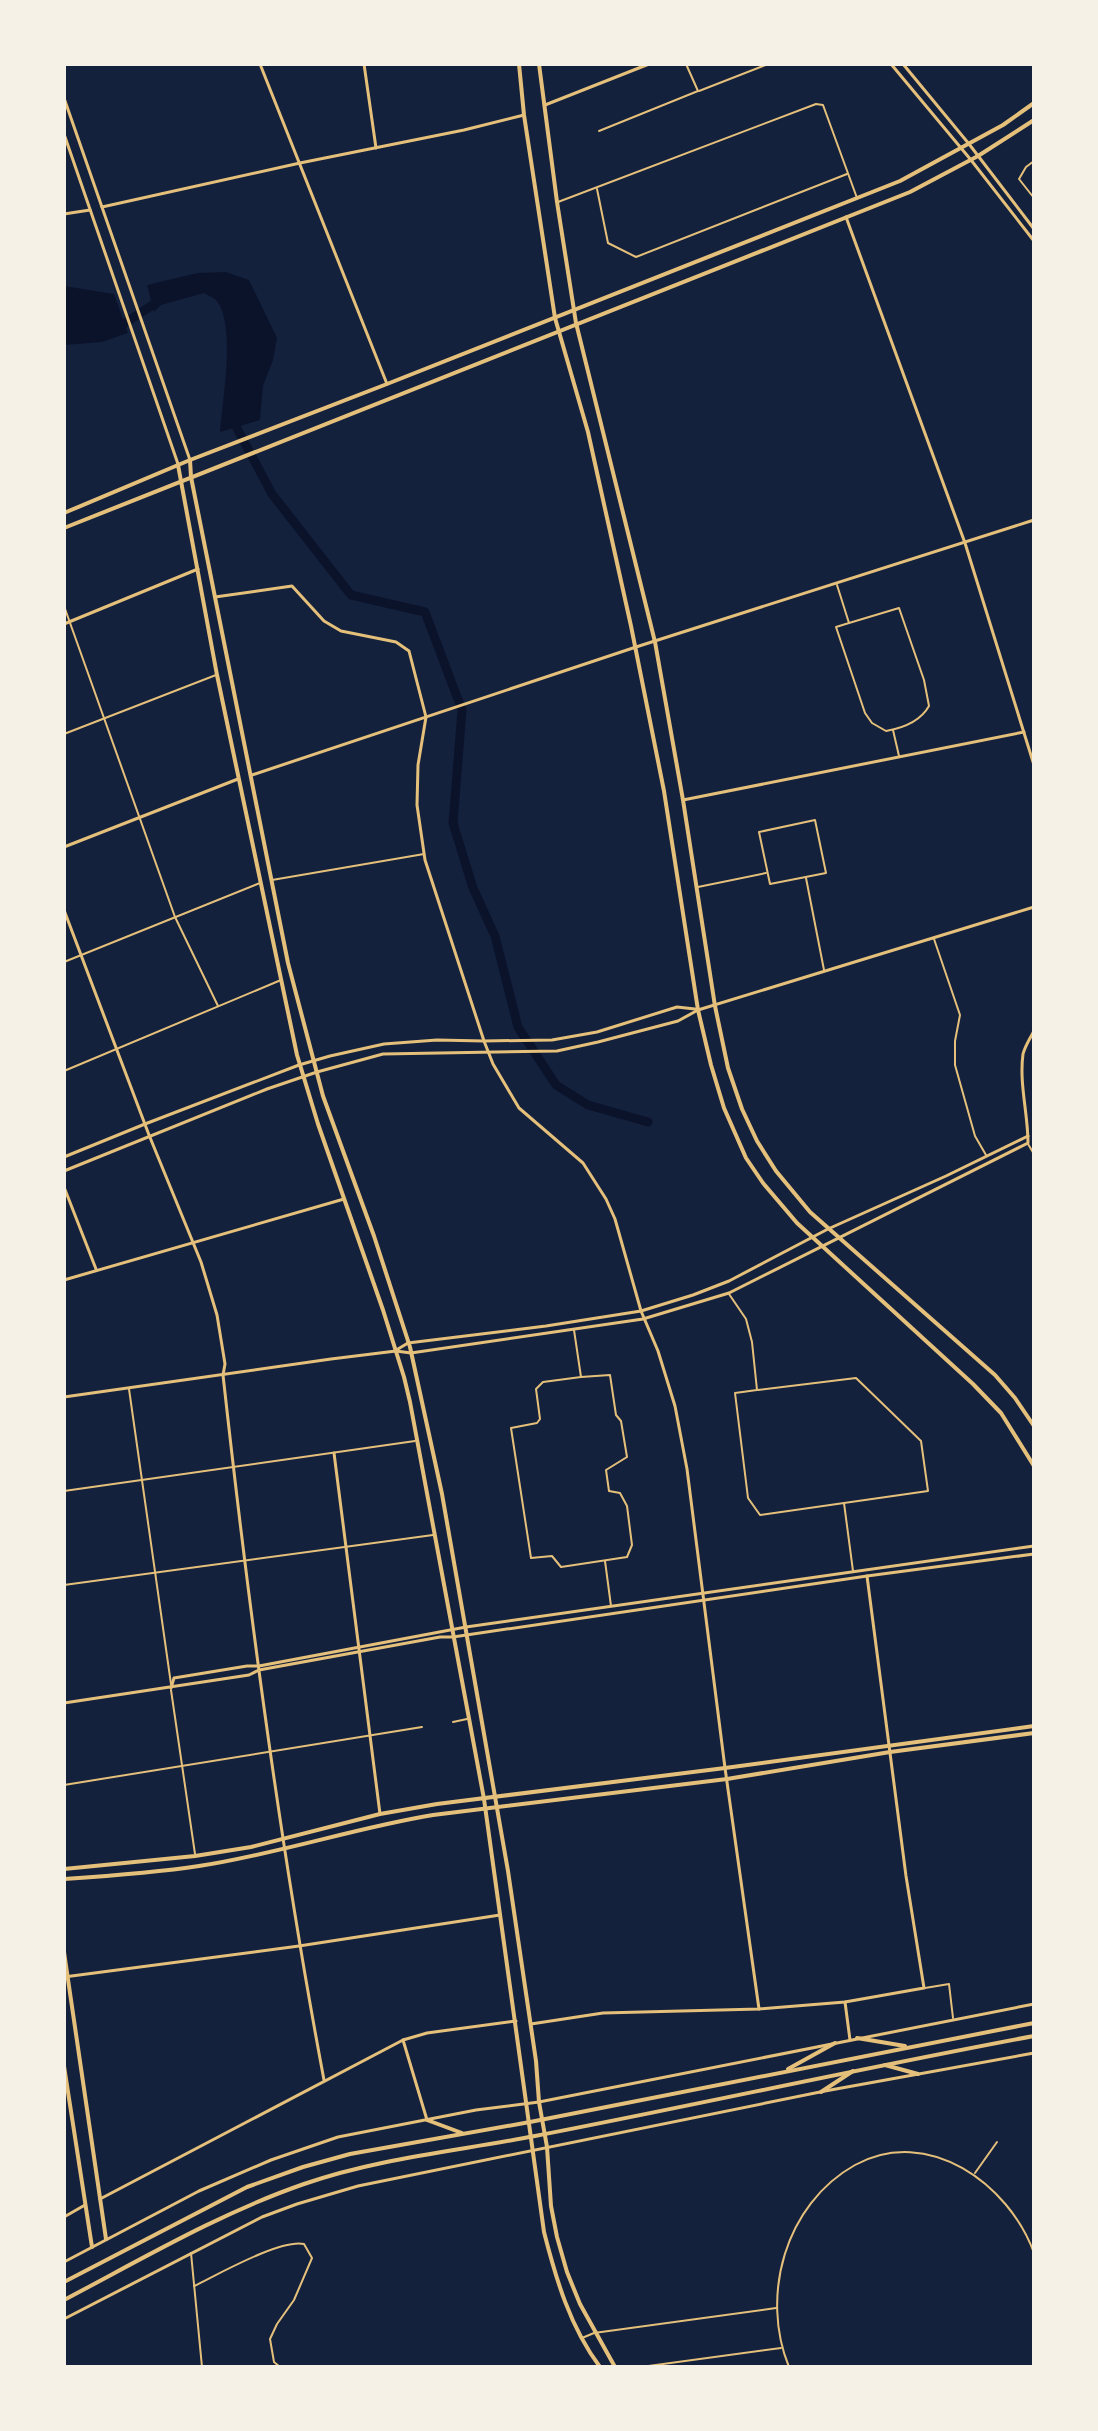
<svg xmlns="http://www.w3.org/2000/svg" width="1098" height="2431" viewBox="0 0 1098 2431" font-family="Jost,sans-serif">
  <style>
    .water { fill: #0b132b }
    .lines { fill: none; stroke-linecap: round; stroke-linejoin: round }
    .river { stroke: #0b132b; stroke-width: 9 }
    .minor { stroke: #e5c07b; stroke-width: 2 }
    .tertiary { stroke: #e5c07b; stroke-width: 3 }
    .secondary { stroke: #e5c07b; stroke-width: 3 }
    .primary { stroke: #e5c07b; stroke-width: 4 }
    .trunk { stroke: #e5c07b; stroke-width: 4 }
  </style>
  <rect width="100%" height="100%" fill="#14213d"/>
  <!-- water -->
  <g class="water">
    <path d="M226,272L249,280L277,338L273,360L263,386L260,420L220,432C222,402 237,321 215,299C215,299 204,293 204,293L161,305L154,312L147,285L197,273Z"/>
    <polygon points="64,286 114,294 128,333 102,342 64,345"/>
  </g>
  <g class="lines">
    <!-- river -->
    <g class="river">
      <polyline points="116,329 160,300"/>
      <polyline points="231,417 272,494 351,595 425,612 462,710 453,823 473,888 495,936 518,1027 556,1085 588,1105 648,1122"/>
    </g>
    <!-- minor -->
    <g class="minor">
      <polyline points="699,91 768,64"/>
      <polyline points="599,131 698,91 686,64"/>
      <polyline points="1034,161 1026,167 1019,179 1034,198"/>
      <polyline points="597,189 608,243 636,257 847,174"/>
      <polyline points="558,202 816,104 823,105 857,198"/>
      <path d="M837,585L849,623L836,627L865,713L872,723L886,731C903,728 920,722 929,706L924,680L899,608L849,623"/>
      <polyline points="64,606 175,917 218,1006"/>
      <polyline points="893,730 899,756"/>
      <polyline points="64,734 216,675"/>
      <polygon points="815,820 826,873 770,884 759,832"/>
      <polyline points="806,878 824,970"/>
      <polyline points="272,880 424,854"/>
      <polyline points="698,887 766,873"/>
      <polyline points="934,939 960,1015 955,1041 955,1065 975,1136 986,1155"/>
      <polyline points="64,962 260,883"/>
      <polyline points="64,1071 281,980"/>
      <polyline points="1028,1144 1034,1154"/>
      <polyline points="729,1294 746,1319 752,1342 757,1390 735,1393 748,1498 760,1515 844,1503 853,1571"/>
      <polyline points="574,1330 581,1377 610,1375 616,1415 621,1421 627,1457 606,1470 609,1491 620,1493 627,1506 632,1545 627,1557 561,1567 552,1556 531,1558 511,1428 537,1423 540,1419 536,1389 543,1382 581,1377"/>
      <polyline points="129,1389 171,1684"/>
      <polyline points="758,1390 856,1378 921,1441 928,1491 844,1503"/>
      <polyline points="64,1491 415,1441"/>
      <polyline points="605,1561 611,1606"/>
      <polyline points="64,1585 433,1535"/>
      <polyline points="171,1690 195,1854"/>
      <polyline points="453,1722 467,1719"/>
      <polyline points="64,1785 422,1727"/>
      <polyline points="925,1988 949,1984 953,2018"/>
      <polyline points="975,2173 997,2142"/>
      <polyline points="191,2253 202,2367"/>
      <path d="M194,2286C219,2274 280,2239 304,2244L312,2258L294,2300L277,2324L270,2339L274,2362L280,2367"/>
      <polyline points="582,2338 594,2333 776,2308"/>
      <polyline points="641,2367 781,2348"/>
      <path d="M789,2367C760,2296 785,2204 855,2165C928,2125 1009,2184 1034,2253"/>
    </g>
    <!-- tertiary -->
    <g class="tertiary">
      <polyline points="260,64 387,384"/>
      <polyline points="364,64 376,148"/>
      <polyline points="545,105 649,64"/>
      <polyline points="102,207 300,163 464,130 524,115"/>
      <polyline points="846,217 965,543 1034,765"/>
      <polyline points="215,597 292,586 324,621 341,631 396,642 409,651 426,717 418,765 417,805 425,860 484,1041 493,1064 519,1108 583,1163 606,1199 615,1219 641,1311 658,1351 675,1406 687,1469 725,1768 759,2009"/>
      <polyline points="64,624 198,569"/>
      <polyline points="252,775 636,647 1034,520"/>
      <polyline points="683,800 1024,732"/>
      <polyline points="64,847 238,779"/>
      <path d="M64,910L149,1135L201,1262L217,1315L225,1364L223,1375C249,1611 280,1847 324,2080"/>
      <polyline points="64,1187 96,1269"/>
      <polyline points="64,1280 344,1199"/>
      <polyline points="398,1349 408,1343 546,1326 641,1311 693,1295 729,1281 828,1229 946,1176 1028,1136"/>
      <path d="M64,1397L331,1359L396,1351L411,1353L643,1319L729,1293L1028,1143C1028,1113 1019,1084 1023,1054C1025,1046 1030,1038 1034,1031"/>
      <polyline points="334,1453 380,1814"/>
      <polyline points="171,1688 174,1678 247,1666 259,1666 466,1627 1034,1546"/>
      <polyline points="64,1703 249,1675 259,1670 440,1637 453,1637 867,1576 1034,1554"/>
      <polyline points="64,1977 299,1946 500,1915"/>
      <polyline points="845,2002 850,2040"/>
      <polyline points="531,2024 603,2013 759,2009 845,2002 924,1988 906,1876 867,1576"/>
      <polyline points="403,2040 427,2120"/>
      <polyline points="100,2199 403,2040 427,2033 516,2021"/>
      <polyline points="64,2217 85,2205"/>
    </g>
    <!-- secondary -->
    <g class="secondary">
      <polyline points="891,64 971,160 1034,241"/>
      <polyline points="903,64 969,144 1034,229"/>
      <polyline points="64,98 190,460"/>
      <polyline points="64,134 178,464"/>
      <polyline points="64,214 90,210"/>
      <polyline points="64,1157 145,1124 299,1065 330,1056 384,1044 437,1040 484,1041 552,1040 597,1032 677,1007 695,1009"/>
      <polyline points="64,1171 267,1089 317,1072 383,1054 557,1051 598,1042 678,1021 698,1010 1034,907"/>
      <polyline points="64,2262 199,2191 271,2160 338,2137 476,2110 539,2102 1034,2004"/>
      <polyline points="64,2319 262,2217 297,2204 358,2186 825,2091 1034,2053"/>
    </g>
    <!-- primary -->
    <g class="primary">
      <polyline points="519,64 524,115 555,318 588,432 631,626 664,791 698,1010 711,1065 724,1108 746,1158 763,1183 797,1223 973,1384 1001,1413 1034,1466"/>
      <polyline points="539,64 557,202 576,323 655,642 683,800 715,1006 728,1068 742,1109 757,1141 776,1171 810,1212 995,1375 1015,1398 1034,1426"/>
      <polyline points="190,460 191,477 288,963 323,1096 374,1236 410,1347 442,1494 508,1871 536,2061 539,2102 547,2147 551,2206 557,2237 567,2272 580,2304 615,2367"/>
      <path d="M178,465L217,675L297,1055L318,1124L383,1310L404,1377L410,1402L484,1799L544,2232C556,2279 570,2327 600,2367"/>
      <polyline points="64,513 190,460 387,384 900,181 1003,125 1034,103"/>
      <polyline points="64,528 910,192 978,156 1034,120"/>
      <polyline points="64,1869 195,1856 251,1847 380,1814 437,1804 725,1768 1034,1726"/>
      <path d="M64,1879C109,1876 154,1873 199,1866C278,1854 354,1828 433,1815L727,1779L890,1752L1034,1733"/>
      <polyline points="64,1952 106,2239"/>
      <polyline points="64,2066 92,2247"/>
    </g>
    <!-- trunk -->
    <g class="trunk">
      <polyline points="857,2038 905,2046"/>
      <polyline points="885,2065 918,2074"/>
      <polyline points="788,2069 835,2043"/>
      <polyline points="821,2092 853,2071"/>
      <polyline points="427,2120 462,2133"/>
      <polyline points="64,2282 247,2187 303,2167 350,2154 530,2122 1034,2023"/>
      <path d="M64,2300C142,2259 220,2213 304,2184C379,2158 458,2151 535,2136C701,2104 867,2067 1034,2036"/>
    </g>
  </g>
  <!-- border -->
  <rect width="1098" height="2431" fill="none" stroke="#f6f1e7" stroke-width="132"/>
</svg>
